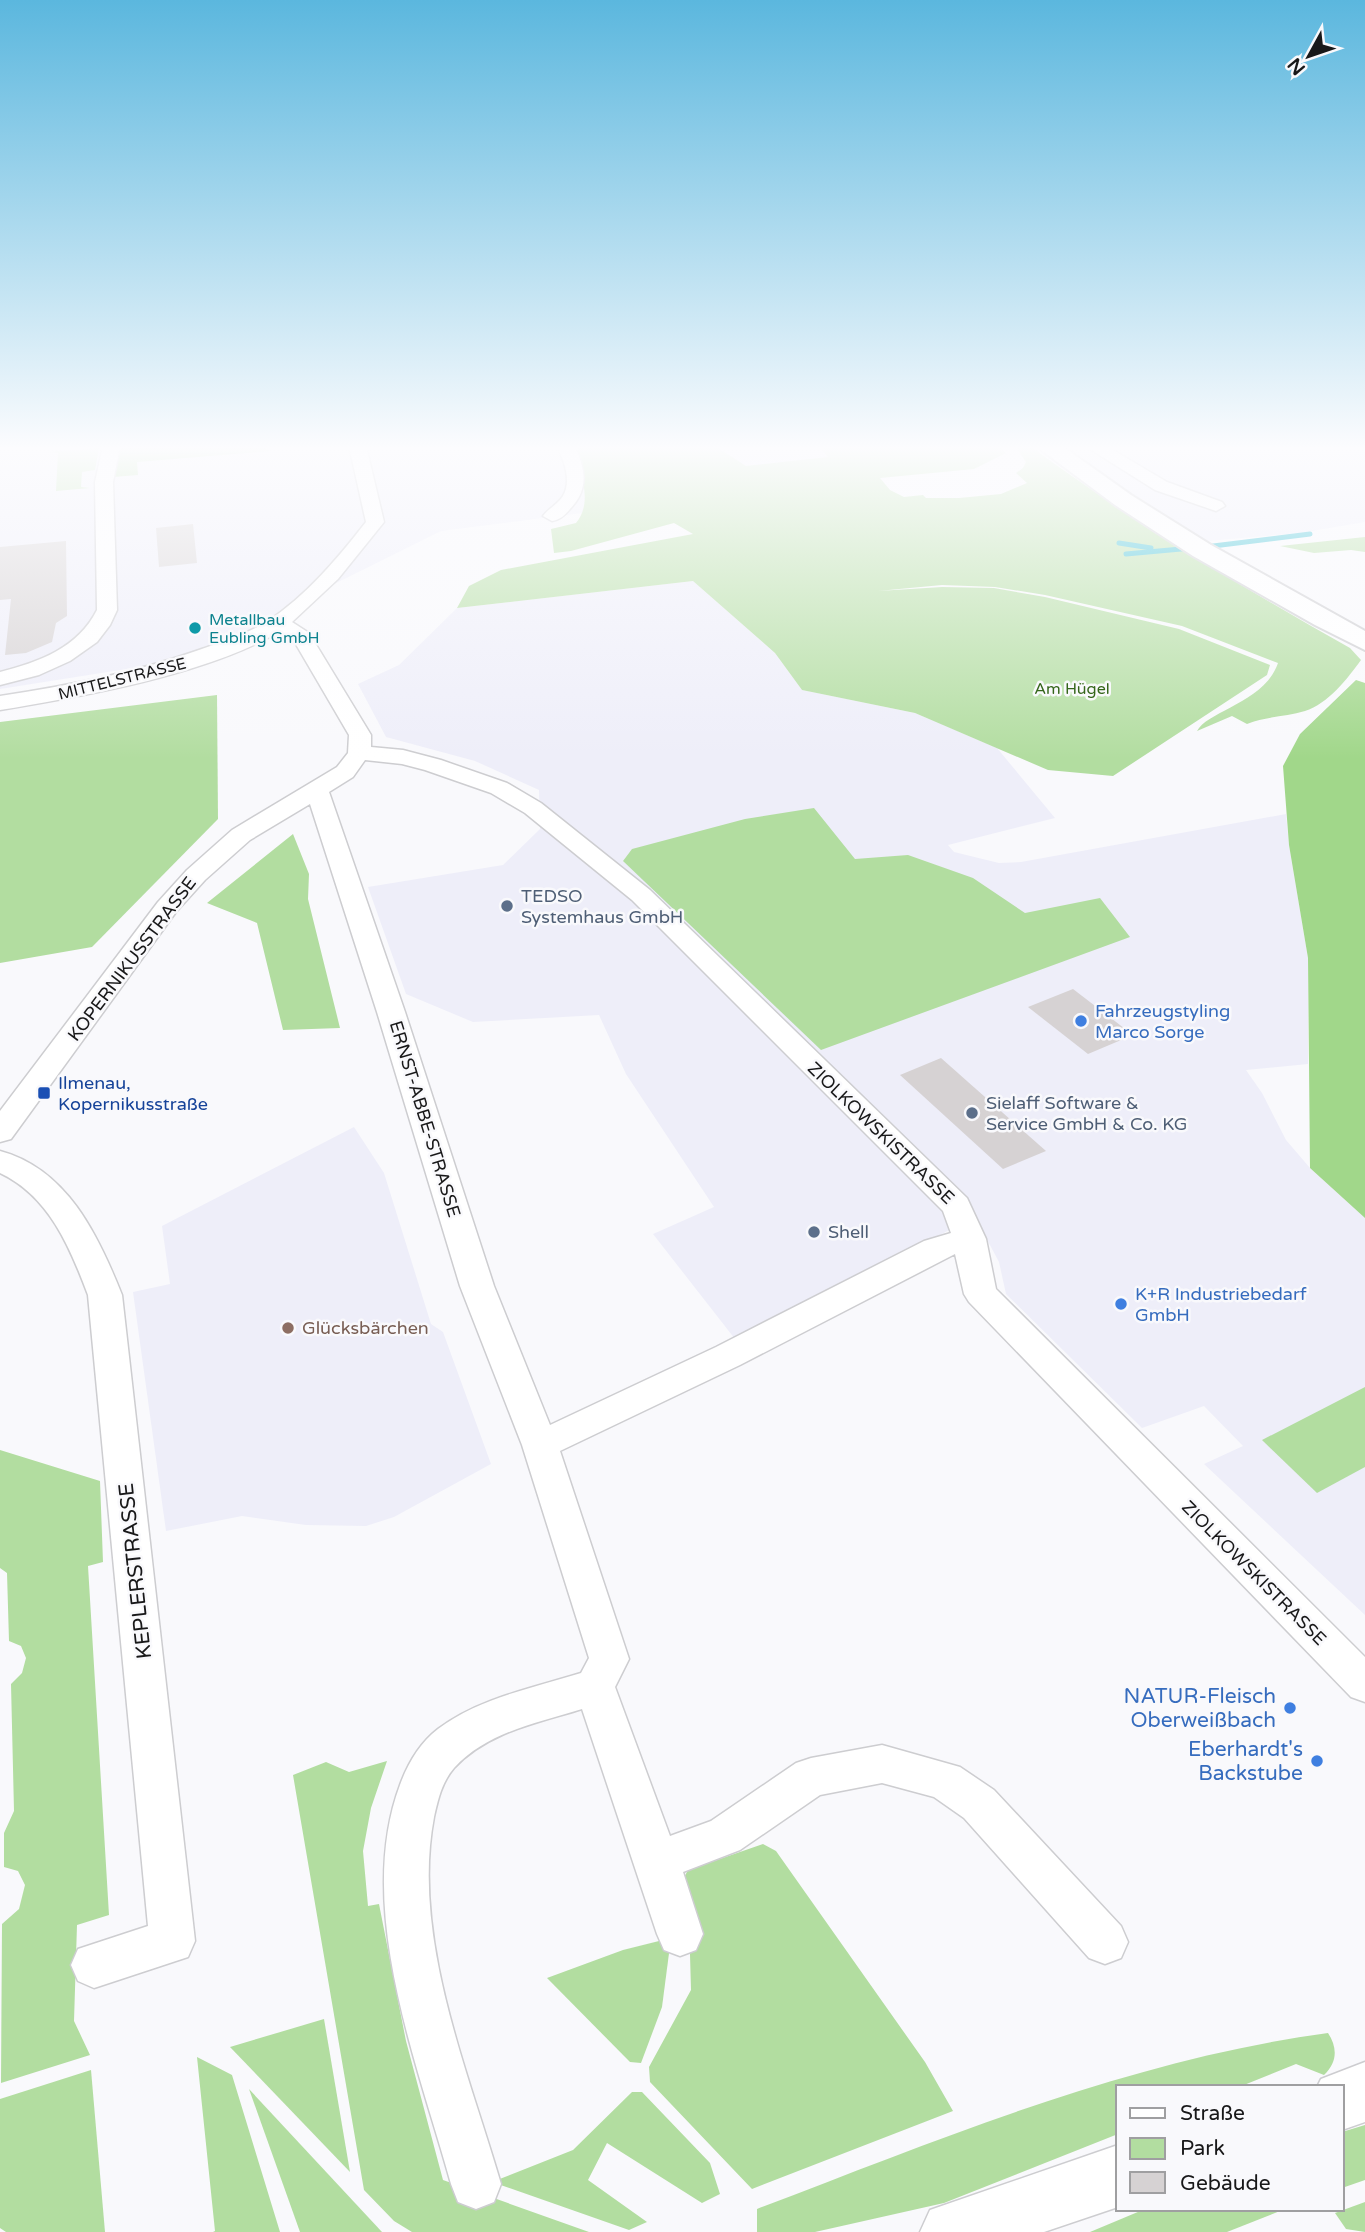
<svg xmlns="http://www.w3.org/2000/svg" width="1365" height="2232" viewBox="0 0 1365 2232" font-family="'Varela Round',sans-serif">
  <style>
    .built { fill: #eeeef9 }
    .green { fill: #b2dda0 }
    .forest { fill: #a1d78a }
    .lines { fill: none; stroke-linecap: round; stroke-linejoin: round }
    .stream { stroke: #29bbcf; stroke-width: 5 }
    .building { fill: #d6d2d3 }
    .minor-casing { stroke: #cdcdd0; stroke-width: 3 }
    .tertiary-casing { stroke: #cdcdd0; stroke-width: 3 }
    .secondary-casing { stroke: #cdcdd0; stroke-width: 4 }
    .minor { fill: #fff; fill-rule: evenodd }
    .tertiary { fill: #fff; fill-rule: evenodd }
    .secondary { fill: #fff; fill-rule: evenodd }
    .culture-dot { fill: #0f9aa8; stroke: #f9f9fc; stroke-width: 2.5 }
    .service-dot { fill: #5c6f8a; stroke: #f9f9fc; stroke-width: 2.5 }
    .shop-dot { fill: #3f7fe0; stroke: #f9f9fc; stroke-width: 2.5 }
    .transit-dot { fill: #1a4fb4; stroke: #f9f9fc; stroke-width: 2.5 }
    .education-dot { fill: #8d6e63; stroke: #f9f9fc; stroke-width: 2.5 }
    .labels { text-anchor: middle; stroke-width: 5; stroke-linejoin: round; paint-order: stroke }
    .far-culture-label { font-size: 16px; fill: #0d838f; stroke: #f9f9fc; text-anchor: start }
    .far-street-label { font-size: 16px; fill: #181819; stroke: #f9f9fc }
    .far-park-label { font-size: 16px; fill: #35661b; stroke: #f9f9fc }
    .service-label { font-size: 18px; fill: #4e5e75; stroke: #f9f9fc; text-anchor: start }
    .street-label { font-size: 18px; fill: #181819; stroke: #f9f9fc }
    .shop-label { font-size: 18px; fill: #366cbe; stroke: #f9f9fc; text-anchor: start }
    .transit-label { font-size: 18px; fill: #164399; stroke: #f9f9fc; text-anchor: start }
    .education-label { font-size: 18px; fill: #785e54; stroke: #f9f9fc; text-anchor: start }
    .near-street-label { font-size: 21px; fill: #181819; stroke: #f9f9fc }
    .near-shop-label { font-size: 21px; fill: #366cbe; stroke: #f9f9fc; text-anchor: end }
  </style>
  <rect width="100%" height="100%" fill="#f9f9fc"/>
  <!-- built -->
  <g class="built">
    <polygon points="0,446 582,446 614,509 441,531 282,610 237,638 171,662 0,689"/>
    <polygon points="715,446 819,446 828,457 746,467"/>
    <polygon points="1063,446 1365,446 1365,522 1300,533 1207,541 1148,506"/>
    <polygon points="693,581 775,653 802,690 915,713 997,748 1055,818 948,845 954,852 999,863 1021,862 1286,814 1289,845 1308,958 1308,1064 1246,1070 1262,1093 1286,1140 1310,1168 1365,1218 1365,1615 1204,1464 1243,1446 1204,1406 1142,1428 1006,1294 999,1262 975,1217 735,1339 653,1234 714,1207 626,1074 599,1015 473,1022 406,994 368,887 503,865 540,829 539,790 475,761 386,737 358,684 399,665 457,608"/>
    <polygon points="354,1127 384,1173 431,1324 443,1332 491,1464 394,1517 366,1526 306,1525 242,1516 166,1531 133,1292 170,1284 162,1226"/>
  </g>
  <!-- green -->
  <g class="green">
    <path d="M572,446H715L746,466L828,457L819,446H998L1006,453L974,469L880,478L890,490L904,497L923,495L926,498H959L1001,494L1027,483L1016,473L1023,468L1026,462L1015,446H1030C1132,521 1240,586 1350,648L1361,660C1348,678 1328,704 1305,711C1286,717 1266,716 1247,724L1232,716L1197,731C1207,711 1265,702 1278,663L1182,626L1045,595L995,587L942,585L878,591L942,587L994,588L1045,597L1179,629L1270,665L1267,675L1113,776L1048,770L915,713L802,690L775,653L693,581L457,608L469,586L501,570L693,534L674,523L571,551L554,553L551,529L576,523C594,502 580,469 572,446Z"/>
    <polygon points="99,448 95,470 82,472 81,487 90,488 56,491 58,453 47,452"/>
    <polygon points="1365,537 1365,552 1351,550 1314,553 1280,546"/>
    <polygon points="217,695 218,819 92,947 0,963 0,722"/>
    <polygon points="814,808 855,859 908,855 973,878 1025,913 1100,898 1130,937 821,1050 623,861 632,849 745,819"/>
    <polygon points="293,834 309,874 308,899 340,1028 283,1030 257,923 207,903"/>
    <polygon points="1365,1387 1365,1467 1317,1493 1262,1440"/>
    <polygon points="0,1450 100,1481 103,1562 88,1566 109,1915 77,1925 74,2021 90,2055 1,2083 2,1924 19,1909 25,1885 18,1871 4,1867 4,1833 14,1811 11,1684 22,1673 26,1658 21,1646 9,1641 7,1573 0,1568"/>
    <polygon points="387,1761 371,1808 363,1851 368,1906 379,1904 406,2041 443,2180 589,2232 412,2232 394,2221 364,2190 293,1775 326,1762 349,1772"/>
    <polygon points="763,1844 776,1851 925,2062 953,2111 752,2189 650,2082 649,2067 691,1990 689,1919 679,1887 688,1870"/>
    <polygon points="671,1938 662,2007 641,2063 630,2062 547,1978 623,1950"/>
    <polygon points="324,2019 350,2172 230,2047"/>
    <path d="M1328,2033C1338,2048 1337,2063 1324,2075L1296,2064L1239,2087H1118V2134L944,2203L815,2232H757V2209C943,2138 1129,2060 1328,2033Z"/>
    <polygon points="197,2057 232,2075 280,2232 213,2232 215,2231"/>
    <polygon points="91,2070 105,2232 6,2232 0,2228 0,2099"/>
    <polygon points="249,2089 382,2232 300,2232"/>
    <polygon points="632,2092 642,2092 710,2163 720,2194 702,2203 607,2143 588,2180 647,2222 629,2230 492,2182 573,2150"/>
    <polygon points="1365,2125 1365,2180 1342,2188 1342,2132"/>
    <polygon points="1365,2202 1365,2232 1346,2229 1335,2213"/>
    <polygon points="1145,2209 1285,2209 1227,2232 1090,2232"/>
  </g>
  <!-- forest -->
  <g class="forest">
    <polygon points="120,446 263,446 270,451 137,462 138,475 113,477"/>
    <polygon points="1356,680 1365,683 1365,1218 1310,1168 1308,958 1289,845 1283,766 1300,734"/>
  </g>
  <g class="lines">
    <!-- stream -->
    <g class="stream">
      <polyline points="1119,543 1151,548"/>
      <polyline points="1205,547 1310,534"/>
      <polyline points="1126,554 1192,548"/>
    </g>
  </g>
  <!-- building -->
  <g class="building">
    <polygon points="193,524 197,563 159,567 156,528"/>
    <polygon points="66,541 67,616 56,623 52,642 26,653 5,655 11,599 0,600 0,547"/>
    <polygon points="1073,989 1133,1035 1088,1054 1028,1007"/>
    <polygon points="941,1058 1046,1151 1003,1169 900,1075"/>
  </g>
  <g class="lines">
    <defs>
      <g id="minor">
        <path d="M103,446H120L113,482L117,610L110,625L97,642L70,661L39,675L0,685V672C39,662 78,648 97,610L95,482Z"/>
        <path d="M349,446H366L384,522L338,579L292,622L309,633L371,735V747L403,750L441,760L507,783L541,803L650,890L967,1198L986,1239L996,1289L1365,1657V1702L1351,1697L969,1302L964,1294L955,1254L740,1365L560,1451L629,1659L615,1687L670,1836L711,1821L796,1763L811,1758L882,1745L960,1767L994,1790L1121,1926L1128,1942L1121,1958L1105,1964L1089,1958L964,1818L934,1797L882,1783L820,1795L740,1850L683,1872L703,1934L696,1950L680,1956L664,1950L657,1934L582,1709C537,1723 487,1732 454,1768C442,1782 438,1799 434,1817C411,1936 468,2071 501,2184L494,2202L476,2209L458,2202L451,2184C418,2064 354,1908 400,1785C408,1763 420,1743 438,1729C479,1698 533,1688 581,1673L589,1658L522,1445L460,1286L377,1012L310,804L250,840L205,880L176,912L11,1139L0,1142V1111L158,902L187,870L232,830L337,767L348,753L349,735L294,641L279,632C204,675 85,696 0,710V696C68,686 134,673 199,650C222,642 247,634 268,621C306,596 339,557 366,522ZM365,760L402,764L425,770L491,793L525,813L632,900L943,1211L951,1233L924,1241L716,1347L550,1425L494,1286L405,1012L329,792L353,777Z"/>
        <path d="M557,446H574C586,468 589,490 570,509C565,515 560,520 552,521L543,516C549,508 558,504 563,496C572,481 564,460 557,446Z"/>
        <polygon points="1085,446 1106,446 1167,482 1222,502 1225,506 1216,511 1155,490"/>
        <path d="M0,1151C67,1169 98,1235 122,1295L195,1941L188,1957L94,1988L78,1981L71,1965L78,1949L148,1926L88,1295C70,1247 49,1196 0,1173Z"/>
      </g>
      <g id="tertiary">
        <polygon points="1365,2062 1365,2122 1342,2130 1342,2087 1317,2087 1321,2079"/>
        <polygon points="1118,2145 1118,2207 1044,2232 920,2232 930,2210"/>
      </g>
      <polygon id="secondary" points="1036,446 1062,446 1131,495 1211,545 1365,631 1365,650 1315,625 1193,556 1115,505"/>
    </defs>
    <!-- minor casing -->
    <use href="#minor" class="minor-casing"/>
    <!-- tertiary casing -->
    <use href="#tertiary" class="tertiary-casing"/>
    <!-- secondary casing -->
    <use href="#secondary" class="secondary-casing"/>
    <!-- minor -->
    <use href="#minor" class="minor"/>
    <!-- tertiary -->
    <use href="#tertiary" class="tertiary"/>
    <!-- secondary -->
    <use href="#secondary" class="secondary"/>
  </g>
  <!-- sky -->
  <linearGradient id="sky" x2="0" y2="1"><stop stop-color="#5bb7de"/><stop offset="0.59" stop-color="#fcfcfe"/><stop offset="1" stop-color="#fcfcfe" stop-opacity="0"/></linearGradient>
  <rect width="1365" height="759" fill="url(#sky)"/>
  <!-- markers -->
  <circle class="culture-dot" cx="195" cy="628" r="7"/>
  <g class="service-dot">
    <circle cx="507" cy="906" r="7"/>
    <circle cx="972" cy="1113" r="7"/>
    <circle cx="814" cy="1232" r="7"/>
  </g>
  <g class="shop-dot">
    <circle cx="1081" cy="1021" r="7"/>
    <circle cx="1121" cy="1304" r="7"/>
    <circle cx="1290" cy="1708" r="7"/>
    <circle cx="1317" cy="1761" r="7"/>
  </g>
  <rect class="transit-dot" x="37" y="1086" width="14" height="14" rx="3.5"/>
  <circle class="education-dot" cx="288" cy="1328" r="7"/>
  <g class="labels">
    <!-- far-culture labels -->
    <g class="far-culture-label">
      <text x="209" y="625">Metallbau<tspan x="209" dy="18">Eubling GmbH</tspan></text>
    </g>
    <!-- far-street labels -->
    <g class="far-street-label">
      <text transform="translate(122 678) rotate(-14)" y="6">MITTELSTRASSE</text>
    </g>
    <!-- far-park labels -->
    <g class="far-park-label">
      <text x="1072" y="694">Am Hügel</text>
    </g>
    <!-- service labels -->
    <g class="service-label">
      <text x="521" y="902">TEDSO<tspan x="521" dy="21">Systemhaus GmbH</tspan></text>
      <text x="986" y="1109">Sielaff Software &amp;<tspan x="986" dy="21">Service GmbH &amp; Co. KG</tspan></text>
      <text x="828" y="1238">Shell</text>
    </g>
    <!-- street labels -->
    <g class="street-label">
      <text transform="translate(132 959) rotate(-53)" y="6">KOPERNIKUSSTRASSE</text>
      <text transform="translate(425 1119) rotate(73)" y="6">ERNST-ABBE-STRASSE</text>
      <text transform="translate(881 1133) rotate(44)" y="6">ZIOLKOWSKISTRASSE</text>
      <text transform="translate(1254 1573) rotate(45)" y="6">ZIOLKOWSKISTRASSE</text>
    </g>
    <!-- shop labels -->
    <g class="shop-label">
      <text x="1095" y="1017">Fahrzeugstyling<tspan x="1095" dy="21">Marco Sorge</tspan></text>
      <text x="1135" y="1300">K+R Industriebedarf<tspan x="1135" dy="21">GmbH</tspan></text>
    </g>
    <!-- transit labels -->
    <g class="transit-label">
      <text x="58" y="1089">Ilmenau,<tspan x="58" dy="21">Kopernikusstraße</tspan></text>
    </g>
    <!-- education labels -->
    <g class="education-label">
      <text x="302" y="1334">Glücksbärchen</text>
    </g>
    <!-- near-street labels -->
    <g class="near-street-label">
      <text transform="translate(135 1571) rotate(-96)" y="7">KEPLERSTRASSE</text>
    </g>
    <!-- near-shop labels -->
    <g class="near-shop-label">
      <text x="1276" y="1703">NATUR-Fleisch<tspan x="1276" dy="24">Oberweißbach</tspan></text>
      <text x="1303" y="1756">Eberhardt's<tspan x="1303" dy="24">Backstube</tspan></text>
    </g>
  </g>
  <!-- legend -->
  <rect x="1116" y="2085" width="228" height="126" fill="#f9f9fc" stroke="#9f9fa1" stroke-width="2"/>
  <rect x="1130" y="2108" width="35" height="10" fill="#ffffff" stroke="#9f9fa1" stroke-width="2"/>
  <text x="1180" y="2120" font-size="21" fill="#181819">Straße</text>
  <rect x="1130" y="2138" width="35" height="21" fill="#b2dda0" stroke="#9f9fa1" stroke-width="2"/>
  <text x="1180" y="2155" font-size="21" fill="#181819">Park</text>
  <rect x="1130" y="2172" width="35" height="21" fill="#d6d2d3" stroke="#9f9fa1" stroke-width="2"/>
  <text x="1180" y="2190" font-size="21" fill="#181819">Gebäude</text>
  <!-- north arrow -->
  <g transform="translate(1309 56) rotate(230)" stroke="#f9f9fc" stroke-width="5" paint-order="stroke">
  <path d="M0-5L12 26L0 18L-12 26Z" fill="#181819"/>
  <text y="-10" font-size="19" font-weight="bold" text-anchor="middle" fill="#181819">N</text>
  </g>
</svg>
